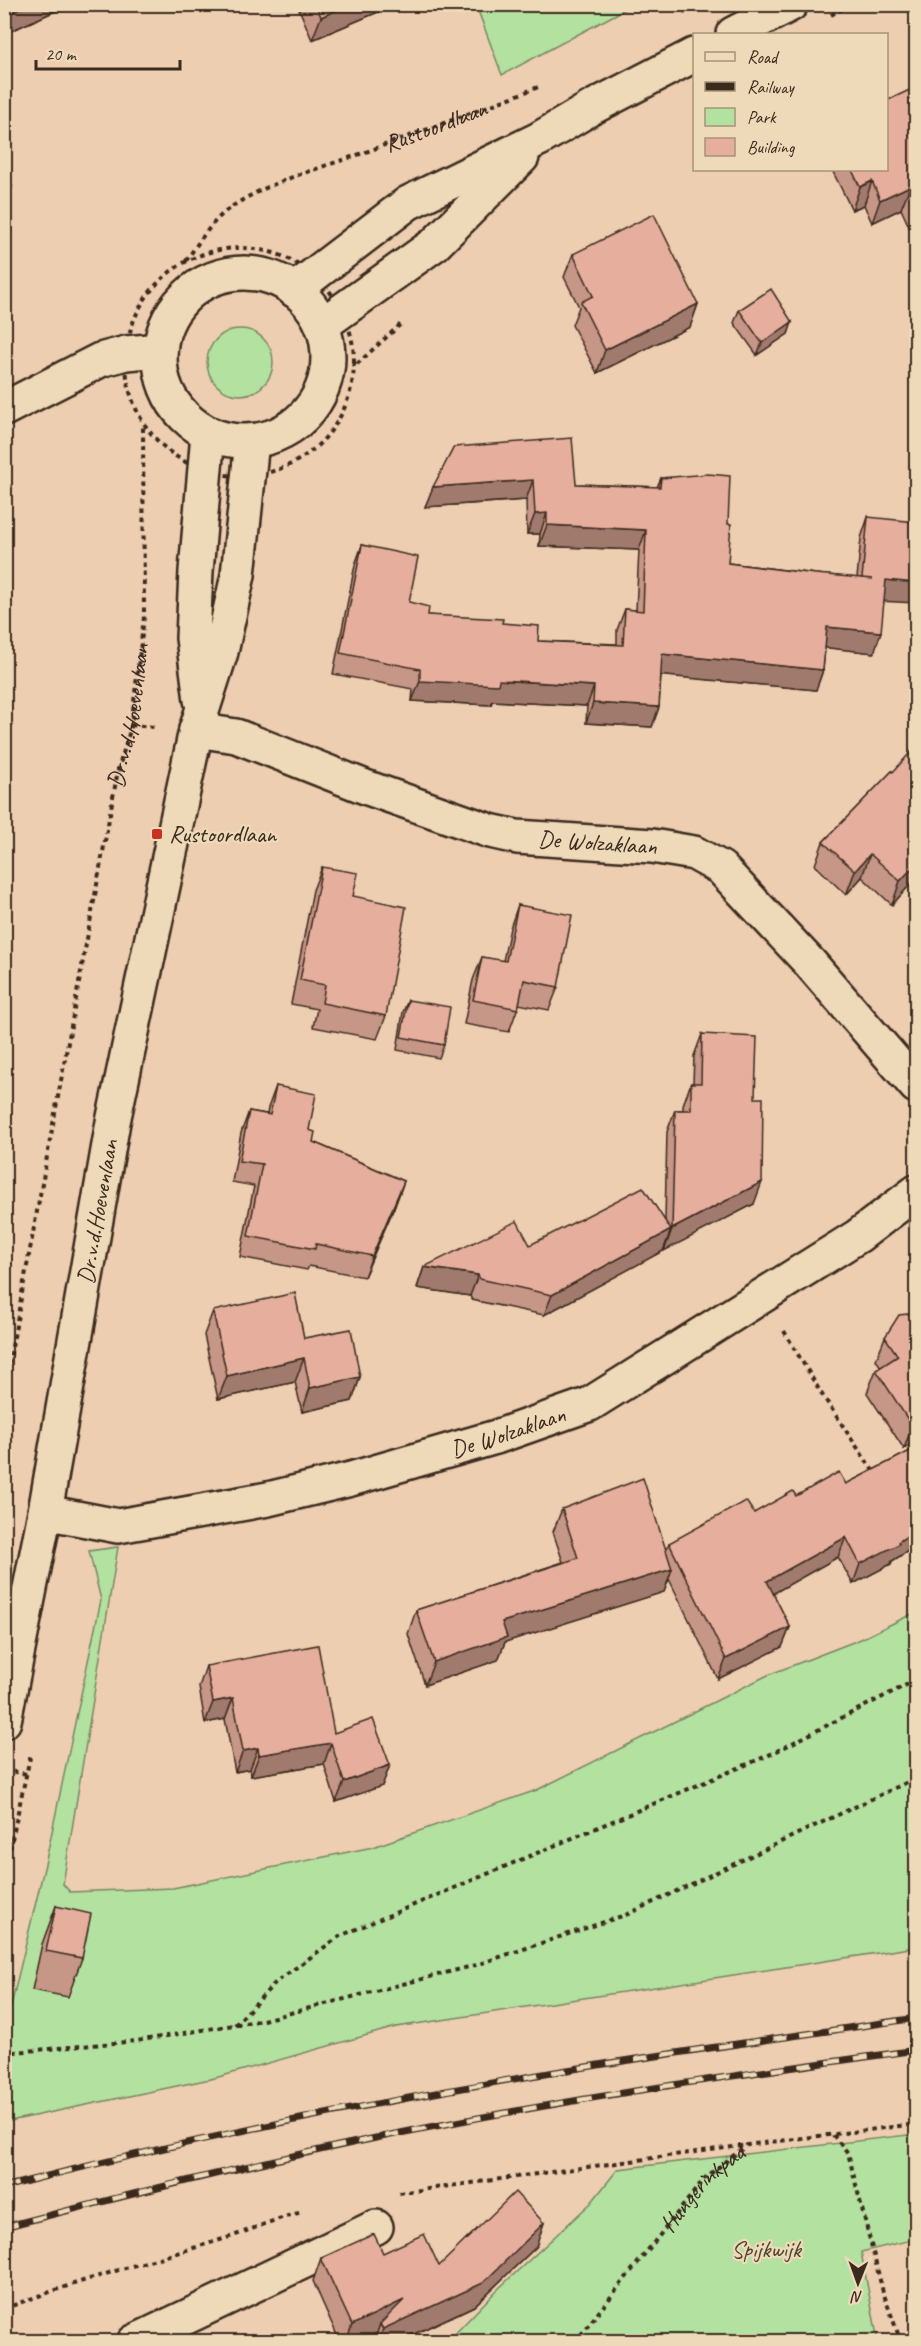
<svg xmlns="http://www.w3.org/2000/svg" width="921" height="2346" viewBox="0 0 921 2346" font-family="Caveat,sans-serif">
  <style>
    .green { fill: #b3e1a0; stroke: #77865f; stroke-width: 1.5 }
    .lines { fill: none; stroke-linecap: round; stroke-linejoin: round }
    .street-casing { stroke: #3b2a1e; stroke-width: 38 }
    .secondary-casing { stroke: #3b2a1e; stroke-width: 38 }
    .path { stroke: #3b2a1e; stroke-width: 4; stroke-dasharray: 4.5 4.5; stroke-linecap: butt }
    .street { stroke: #eedab8; stroke-width: 33 }
    .secondary { stroke: #eedab8; stroke-width: 33 }
    .rail-casing { stroke: #3b2a1e; stroke-width: 7 }
    .rail { stroke: #eedab8; stroke-width: 4.5; stroke-dasharray: 14; stroke-linecap: butt }
    .wall { fill: #c69687; stroke: #3b2a1e; stroke-width: 1.5 }
    .shaded-wall { fill: #a17a6e; stroke: #3b2a1e; stroke-width: 1.5 }
    .building { fill: #e6af9d; stroke: #3b2a1e; stroke-width: 1.5 }
    .poi-dot { fill: #c8321e; stroke: #eedab8; stroke-width: 2 }
    .labels { text-anchor: middle; stroke-width: 4.5; stroke-linejoin: round; paint-order: stroke }
    .street-label { font-size: 24px; fill: #3b2a1e; stroke: #eedab8 }
    .poi-label { font-size: 24px; fill: #3b2a1e; stroke: #eedab8; text-anchor: start }
    .park-label { font-size: 24px; fill: #4d4532; stroke: #eedab8 }
  </style>
  <rect width="100%" height="100%" fill="#edceb1"/>
  <filter id="ink" filterUnits="userSpaceOnUse"><feTurbulence type="fractalNoise" baseFrequency=".0167" numOctaves="2"/><feDisplacementMap in="SourceGraphic" scale="12" xChannelSelector="R" yChannelSelector="G"/><feConvolveMatrix kernelMatrix="1 2 1 2 8 2 1 2 1" color-interpolation-filters="sRGB"/></filter>
  <g filter="url(#ink)">
    <!-- green -->
    <g class="green">
      <polygon points="476,5 476,4 633,5 502,75"/>
      <circle cx="240" cy="362" r="33"/>
      <polygon points="118,1547 63,1884 70,1892 173,1888 373,1847 537,1790 768,1675 861,1639 916,1612 916,1947 396,2027 215,2078 5,2122 5,2031 46,1860 101,1600 89,1551"/>
      <polygon points="916,2134 916,2239 861,2252 878,2341 448,2341 497,2290 591,2203 618,2169"/>
    </g>
    <g class="lines">
      <defs>
        <g id="street">
          <path id="s4" d="M196,730L236,736L368,788L490,831L517,837L652,846L694,853L721,868L810,963L916,1086"/>
          <path id="s5" d="M45,1512L118,1526L268,1499L351,1479L496,1437L590,1404L858,1236L916,1192"/>
          <polyline points="134,2342 376,2227"/>
        </g>
        <g id="secondary">
          <polyline points="733,34 791,4"/>
          <circle cx="244" cy="357" r="84"/>
          <polyline points="294,290 408,203 539,139 591,108 694,55"/>
          <polyline points="322,325 435,244 522,157"/>
          <polyline points="4,409 100,360 126,353 160,350"/>
          <polyline points="201,700 193,638 196,571 208,434"/>
          <path id="s6" d="M4,1721L45,1512L113,1122L196,730L221,652L238,575L252,441"/>
        </g>
      </defs>
      <!-- street casing -->
      <use href="#street" class="street-casing"/>
      <!-- secondary casing -->
      <use href="#secondary" class="secondary-casing"/>
      <!-- path -->
      <g class="path">
        <polyline points="683,12 698,4"/>
        <polyline points="831,15 851,4"/>
        <circle cx="240" cy="362" r="114"/>
        <path id="s1" d="M186,261C198,243 212,221 230,208C269,181 316,170 360,154C421,132 481,109 541,86"/>
        <polyline points="357,364 402,323"/>
        <polyline points="131,725 154,727"/>
        <polyline points="784,1331 821,1393 875,1474"/>
        <path id="s2" d="M4,1391L118,770L131,727L144,617L143,426"/>
        <polyline points="4,1770 27,1774"/>
        <polyline points="4,1875 31,1753"/>
        <polyline points="235,2025 276,1982 340,1936 767,1756 916,1680"/>
        <polyline points="4,2053 136,2041 263,2020 476,1965 628,1914 916,1778"/>
        <polyline points="833,2135 848,2153 883,2292 901,2342"/>
        <polyline points="399,2193 747,2145"/>
        <path d="M4,2309C74,2281 148,2262 220,2240C248,2232 275,2218 303,2212"/>
        <path id="s3" d="M575,2342L705,2178L747,2145L916,2124"/>
      </g>
      <!-- street -->
      <use href="#street" class="street"/>
      <!-- secondary -->
      <use href="#secondary" class="secondary"/>
      <defs>
        <g id="rail">
          <path d="M4,2187C200,2136 399,2097 598,2065C704,2048 810,2034 916,2018"/>
          <path d="M4,2227C149,2189 294,2153 441,2125C599,2094 758,2072 916,2050"/>
        </g>
      </defs>
      <!-- rail casing -->
      <use href="#rail" class="rail-casing"/>
      <!-- rail -->
      <use href="#rail" class="rail"/>
    </g>
    <!-- wall -->
    <g class="wall">
      <polygon points="4,4 71,4 4,34"/>
      <polygon points="297,4 397,4 312,40"/>
      <polygon points="916,87 916,242 901,209 872,223 864,205 852,210 832,170 886,170"/>
      <polygon points="573,254 698,304 690,327 597,373 572,325 579,307 564,277"/>
      <polygon points="739,310 792,322 788,334 757,355 734,323"/>
      <polygon points="454,447 576,484 657,487 661,478 728,524 728,563 816,574 857,578 861,538 868,517 884,601 874,653 825,647 823,670 816,690 661,675 659,707 652,727 586,723 587,706 492,701 491,705 412,701 413,689 333,674 355,565 362,545 409,602 428,615 502,623 538,641 617,644 617,630 625,609 636,610 639,550 539,546 540,534 527,534 526,500 425,507"/>
      <polygon points="892,771 916,878 892,905 862,877 846,895 815,865 823,842"/>
      <polygon points="322,867 353,896 386,1016 377,1039 313,1027 317,1009 291,1004 313,890"/>
      <polygon points="518,905 558,987 549,1010 519,1004 509,1032 464,1024 473,980 482,957 503,961 510,928"/>
      <polygon points="408,1000 444,1045 439,1058 397,1050 403,1012"/>
      <polygon points="702,1034 754,1204 664,1250 544,1315 472,1300 470,1296 417,1288 424,1267 530,1245 665,1220 667,1132 675,1110 683,1110 683,1105 691,1083 693,1083 694,1056"/>
      <polygon points="276,1086 309,1130 313,1142 404,1181 396,1203 364,1277 309,1266 307,1270 240,1257 254,1186 232,1182 241,1133 249,1111 267,1114 268,1108"/>
      <polygon points="213,1311 304,1338 360,1377 352,1401 302,1412 295,1382 218,1399 204,1335"/>
      <polygon points="916,1313 916,1441 904,1449 867,1393 876,1370 881,1367 876,1360 885,1337"/>
      <polygon points="916,1448 916,1546 892,1561 891,1564 853,1584 838,1557 773,1593 790,1627 782,1647 718,1679 669,1579 664,1592 505,1642 498,1660 425,1685 408,1634 416,1610 563,1562 553,1532 562,1509 666,1550 669,1543 754,1513 796,1496 846,1484"/>
      <polygon points="206,1666 334,1733 390,1765 382,1786 336,1802 324,1764 251,1776 250,1769 235,1772 225,1719 205,1723 199,1687"/>
      <polygon points="56,1906 82,1958 68,1997 32,1990 42,1944"/>
      <polygon points="536,2247 474,2306 397,2342 374,2342 377,2333 358,2342 340,2342 313,2281 321,2258 383,2253 439,2266"/>
    </g>
    <!-- shaded-wall -->
    <g class="shaded-wall">
      <polygon points="27,4 71,4 4,34 4,25 9,13"/>
      <polygon points="350,4 397,4 312,40 321,17"/>
      <polygon points="872,181 864,205 852,210 860,187"/>
      <polygon points="910,186 901,209 872,223 880,200"/>
      <polygon points="12,187 4,208 4,191"/>
      <polygon points="698,304 690,327 597,373 605,350"/>
      <polygon points="792,322 788,334 757,355 762,343"/>
      <polygon points="533,480 526,500 425,507 433,487"/>
      <polygon points="547,513 540,534 527,534 535,514"/>
      <polygon points="547,525 646,530 639,550 539,546"/>
      <polygon points="886,580 916,583 916,603 879,601"/>
      <polygon points="827,627 881,632 874,653 820,647"/>
      <polygon points="662,654 823,670 816,690 655,675"/>
      <polygon points="499,680 594,686 587,706 492,701 491,705 412,701 420,681"/>
      <polygon points="593,703 659,707 652,727 586,723"/>
      <polygon points="870,854 862,877 846,895 855,871"/>
      <polygon points="916,864 916,878 892,905 900,881"/>
      <polygon points="404,1181 396,1203 364,1277 372,1256"/>
      <polygon points="762,1182 754,1204 664,1251 672,1229"/>
      <polygon points="671,1230 663,1251 544,1315 552,1295"/>
      <polygon points="424,1267 478,1275 470,1296 417,1288"/>
      <polygon points="304,1358 295,1382 218,1399 227,1376"/>
      <polygon points="360,1377 352,1401 302,1412 310,1388"/>
      <polygon points="916,1423 916,1441 904,1449 912,1426"/>
      <polygon points="916,1530 916,1546 892,1561 891,1564 853,1584 860,1564 898,1542"/>
      <polygon points="846,1537 838,1557 760,1601 767,1581"/>
      <polygon points="672,1569 664,1592 505,1642 498,1660 425,1685 434,1662 502,1622"/>
      <polygon points="790,1627 782,1647 718,1679 726,1659"/>
      <polygon points="233,1698 225,1719 205,1723 213,1702"/>
      <polygon points="331,1743 324,1764 251,1776 259,1755"/>
      <polygon points="258,1748 250,1769 235,1772 243,1751"/>
      <polygon points="390,1765 382,1786 336,1802 344,1782"/>
      <polygon points="544,2223 536,2247 474,2306 397,2342 378,2342 383,2329 380,2324 377,2333 358,2342 346,2342 352,2325"/>
    </g>
    <!-- building -->
    <g class="building">
      <polygon points="5,4 27,4 9,13"/>
      <polygon points="316,4 350,4 321,17"/>
      <polygon points="916,87 916,201 910,186 880,200 872,181 860,187 852,170 886,170 886,101"/>
      <polygon points="4,171 12,187 4,191"/>
      <polygon points="654,214 698,304 605,350 581,302 593,296 573,254"/>
      <polygon points="771,289 792,322 762,343 739,310"/>
      <polygon points="572,438 576,484 660,487 661,478 708,474 730,476 728,524 731,524 728,563 816,574 873,579 862,578 868,517 916,522 916,583 886,580 881,632 827,627 823,670 662,654 659,707 593,703 594,686 499,680 498,685 420,681 420,669 340,653 362,545 418,557 409,602 429,607 428,615 503,619 502,623 539,626 538,641 623,645 625,609 643,611 646,530 547,525 547,513 535,514 533,480 433,487 454,447"/>
      <polygon points="916,746 916,864 900,881 870,854 855,871 823,842 892,771 893,772"/>
      <polygon points="322,867 358,873 353,896 406,907 386,1016 322,1003 325,985 300,980"/>
      <polygon points="518,905 572,915 558,987 524,980 518,1009 473,1000 482,957 506,961"/>
      <polygon points="408,1000 450,1007 444,1045 401,1037"/>
      <polygon points="702,1034 757,1037 755,1098 763,1098 762,1182 672,1229 675,1110 691,1110 691,1083 701,1083"/>
      <polygon points="276,1086 316,1094 309,1130 315,1132 313,1142 404,1181 372,1256 316,1244 315,1249 248,1236 262,1164 239,1161 249,1111 270,1115"/>
      <polygon points="643,1187 671,1230 552,1295 480,1279 478,1275 424,1267 517,1221 530,1245"/>
      <polygon points="295,1293 304,1338 351,1329 360,1377 310,1388 304,1358 227,1376 213,1311"/>
      <polygon points="916,1313 916,1423 912,1426 876,1370 898,1356 885,1337 899,1315"/>
      <polygon points="916,1448 916,1530 898,1542 899,1544 860,1564 846,1537 767,1581 790,1627 726,1659 669,1543 746,1501 754,1513 793,1491 796,1496 839,1472 846,1484"/>
      <polygon points="643,1478 672,1569 502,1622 507,1637 434,1662 416,1610 578,1558 562,1509"/>
      <polygon points="318,1645 334,1733 373,1719 390,1765 344,1782 331,1743 259,1755 258,1748 243,1751 233,1698 213,1702 206,1666"/>
      <polygon points="56,1906 91,1914 82,1958 46,1951"/>
      <polygon points="515,2192 544,2223 483,2283 383,2329 380,2324 404,2300 352,2325 321,2258 374,2234 383,2253 424,2234 439,2266"/>
    </g>
  </g>
  <!-- markers -->
  <rect class="poi-dot" x="151" y="828" width="12" height="12" rx="3"/>
  <g class="labels">
    <!-- street labels -->
    <g class="street-label">
      <text dy="8" stroke="none"><textPath href="#s1" startOffset="291">Rustoordlaan</textPath></text>
      <text dy="8" stroke="none"><textPath href="#s2" startOffset="687">Dr.v.d.Hoevenlaan</textPath></text>
      <text dy="8" stroke="none"><textPath href="#s4" startOffset="420">De Wolzaklaan</textPath></text>
      <text dy="8" stroke="none"><textPath href="#s6" startOffset="518">Dr.v.d.Hoevenlaan</textPath></text>
      <text dy="8" stroke="none"><textPath href="#s5" startOffset="476">De Wolzaklaan</textPath></text>
      <text dy="8" stroke="none"><textPath href="#s3" startOffset="200">Hungerinkpad</textPath></text>
    </g>
    <!-- poi labels -->
    <g class="poi-label">
      <text x="169" y="842">Rustoordlaan</text>
    </g>
    <!-- park labels -->
    <g class="park-label">
      <text x="766" y="2257">Spijkwijk</text>
    </g>
  </g>
  <!-- margin -->
  <rect width="921" height="2346" fill="none" stroke="#eedab8" stroke-width="24"/>
  <rect x="12" y="12" width="897" height="2322" fill="none" stroke="#3b2a1e" stroke-width="2" filter="url(#ink)"/>
  <!-- legend -->
  <rect x="693" y="33" width="195" height="138" fill="#eedab8" stroke="#a6947a" stroke-width="1.5"/>
  <rect x="705" y="52" width="30" height="9" fill="#eedab8" stroke="#a6947a" stroke-width="1.5"/>
  <text x="747" y="63" font-size="18" fill="#3b2a1e">Road</text>
  <rect x="705" y="82" width="30" height="9" fill="#3b2a1e" stroke="#a6947a" stroke-width="1.5"/>
  <text x="747" y="93" font-size="18" fill="#3b2a1e">Railway</text>
  <rect x="705" y="108" width="30" height="18" fill="#b3e1a0" stroke="#a6947a" stroke-width="1.5"/>
  <text x="747" y="123" font-size="18" fill="#3b2a1e">Park</text>
  <rect x="705" y="138" width="30" height="18" fill="#e6af9d" stroke="#a6947a" stroke-width="1.5"/>
  <text x="747" y="153" font-size="18" fill="#3b2a1e">Building</text>
  <!-- north arrow -->
  <g transform="translate(858 2283) rotate(181)" stroke="#eedab8" stroke-width="4.5" paint-order="stroke">
  <path d="M0-4.5L10 22L0 15L-10 22Z" fill="#3b2a1e"/>
  <text y="-9" font-size="16" font-weight="bold" text-anchor="middle" fill="#3b2a1e">N</text>
  </g>
  <!-- scale -->
  <path d="M36 60v9h144v-9" fill="none" stroke="#3b2a1e" stroke-width="3"/>
  <text x="45" y="60" font-size="18" fill="#3b2a1e" stroke="#eedab8" stroke-width="4.5" paint-order="stroke">20 m</text>
</svg>
